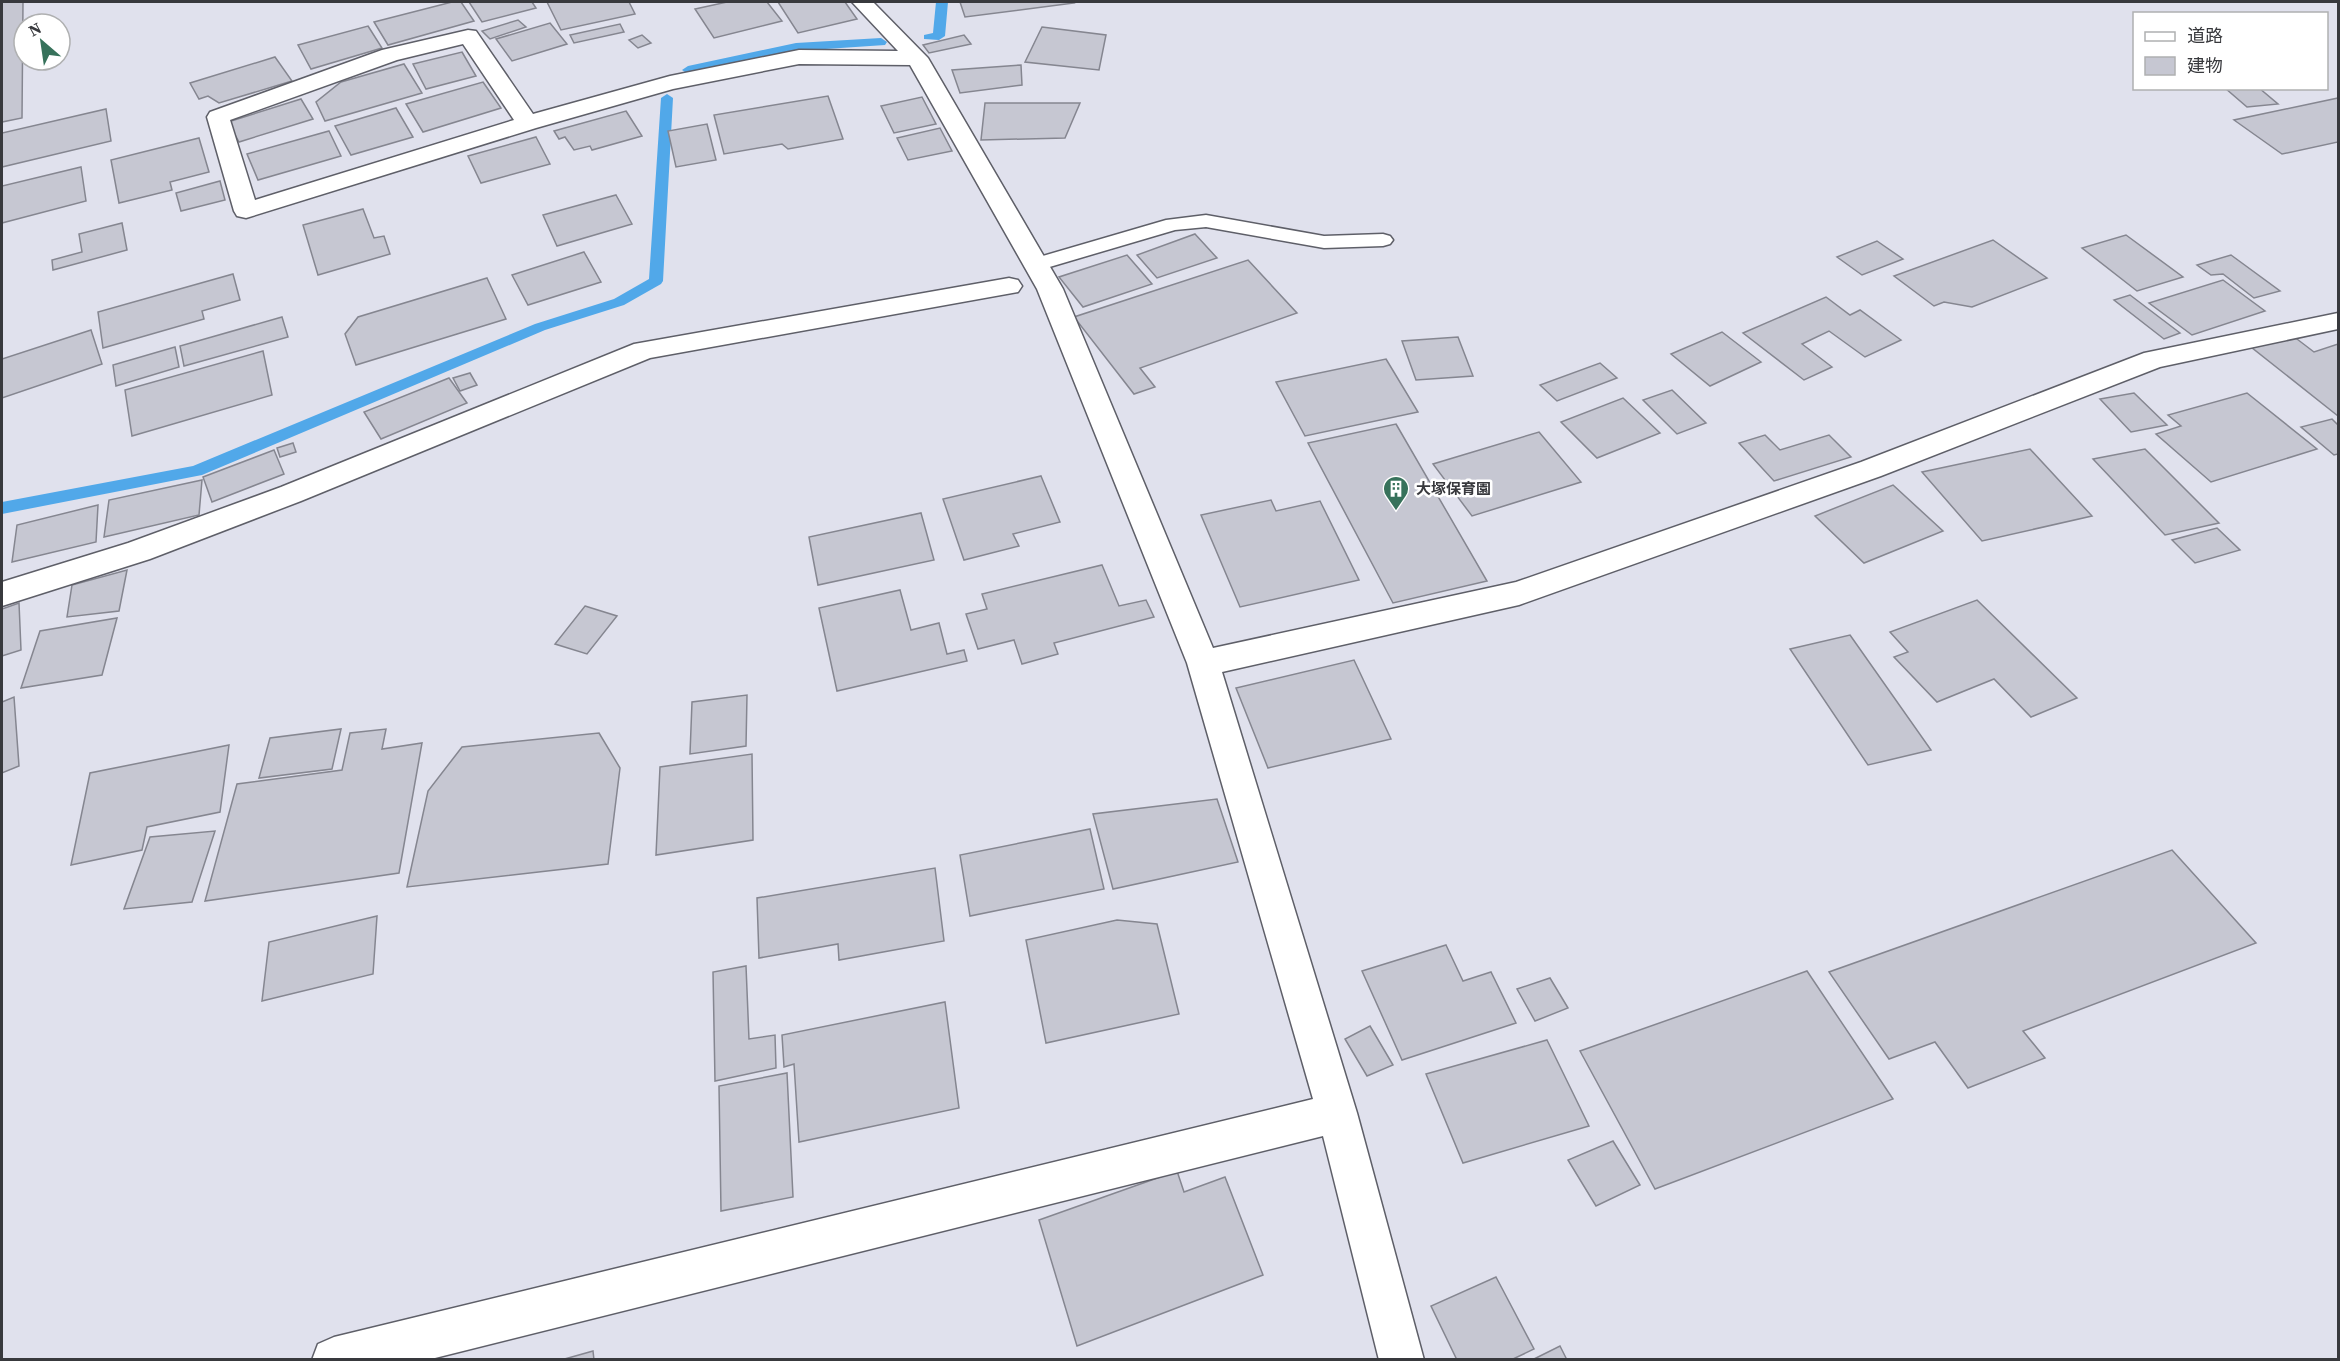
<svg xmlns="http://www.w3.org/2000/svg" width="2340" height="1361" viewBox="0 0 2340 1361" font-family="'Source Serif 4','Noto Sans JP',serif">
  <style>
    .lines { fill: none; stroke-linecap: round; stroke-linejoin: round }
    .stream { fill: #51a8e9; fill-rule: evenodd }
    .building { fill: #c6c7d2; stroke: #858690; stroke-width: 1.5 }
    .lane-casing { stroke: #5e5f68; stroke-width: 3 }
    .street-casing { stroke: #5e5f68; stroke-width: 3 }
    .lane { fill: #fff; fill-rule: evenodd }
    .street { fill: #fff; fill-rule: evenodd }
    .labels { text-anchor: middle; stroke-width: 5; stroke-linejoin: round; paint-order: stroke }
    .poi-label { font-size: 15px; font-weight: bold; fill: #38393d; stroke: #fff; text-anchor: start }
  </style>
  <rect width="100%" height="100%" fill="#e0e1ed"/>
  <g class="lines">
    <!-- stream -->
    <g class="stream">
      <polygon points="936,2 948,2 945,36 939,40 924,39 924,35 933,33"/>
      <polygon points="881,38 887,42 885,45 796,51 688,74 682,70 688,66 796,43"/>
      <polygon points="667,94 673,98 663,281 661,284 624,305 545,330 202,475 2,514 2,502 193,466 535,324 614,299 649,279 661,98"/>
    </g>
  </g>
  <!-- building -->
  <g class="building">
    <polygon points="2,2 23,2 22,118 2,122"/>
    <polygon points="452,2 461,2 474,21 388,45 374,22"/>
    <polygon points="469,2 532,2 536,8 482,22"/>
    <polygon points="547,2 629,2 635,14 561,30"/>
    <polygon points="727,2 767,2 782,21 714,38 695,9"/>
    <polygon points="778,2 845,2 857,19 798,33"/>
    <polygon points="960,2 1073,2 1074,3 965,17"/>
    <polygon points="518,20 526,27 490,39 482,31"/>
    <polygon points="550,23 567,44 512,61 496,39"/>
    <polygon points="620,24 624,32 574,43 570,35"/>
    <polygon points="368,26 382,48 311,69 298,45"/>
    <polygon points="1042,27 1106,35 1099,70 1025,62"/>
    <polygon points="642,35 651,43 638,48 629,40"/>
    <polygon points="964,35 971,44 929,53 923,45"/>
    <polygon points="462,52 476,76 426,89 413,64"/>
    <polygon points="275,57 292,81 219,103 208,96 199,99 190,83"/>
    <polygon points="404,64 422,93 325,121 316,102 341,82"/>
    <polygon points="1021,65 1022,85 960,93 952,70"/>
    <polygon points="483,82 501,108 423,132 406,104"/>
    <polygon points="2225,88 2259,88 2278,104 2247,107"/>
    <polygon points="828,96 843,139 788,149 782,144 724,154 714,115"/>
    <polygon points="922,97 936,124 894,133 881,106"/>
    <polygon points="2338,98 2338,142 2282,154 2234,120"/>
    <polygon points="301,99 313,119 239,142 228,122"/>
    <polygon points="985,103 1080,103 1065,138 981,140"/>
    <polygon points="396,108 413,137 351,155 335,126"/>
    <polygon points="106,109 111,141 2,167 2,133"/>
    <polygon points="626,111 642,136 592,150 590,146 574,150 565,137 559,139 554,131"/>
    <polygon points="707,124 716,160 676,167 668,131"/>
    <polygon points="940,128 952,151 908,160 897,138"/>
    <polygon points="329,131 341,156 258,180 247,154"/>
    <polygon points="536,137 550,164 481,183 468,156"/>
    <polygon points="199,138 209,172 170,182 172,190 119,203 111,160"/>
    <polygon points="81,167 86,201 2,223 2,186"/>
    <polygon points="220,181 225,200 181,211 176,193"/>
    <polygon points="616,195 632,224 557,246 543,215"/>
    <polygon points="363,209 374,238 384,236 390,254 318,275 303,225"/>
    <polygon points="122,223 127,250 53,270 52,260 82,252 79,234"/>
    <polygon points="1195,234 1217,258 1157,278 1137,255"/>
    <polygon points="2126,235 2183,277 2137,291 2082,248"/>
    <polygon points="1993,240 2047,278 1972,307 1944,302 1934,306 1894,276"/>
    <polygon points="1877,241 1903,259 1862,275 1837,257"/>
    <polygon points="584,252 601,282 528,305 512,275"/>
    <polygon points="1127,255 1152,284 1083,307 1059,277"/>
    <polygon points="2231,255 2280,291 2254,298 2223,274 2211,275 2197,265"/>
    <polygon points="1248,260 1297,313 1140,368 1155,387 1134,394 1074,317"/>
    <polygon points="233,274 240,300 202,311 204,319 103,348 98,312"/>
    <polygon points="487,278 506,319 356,365 345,334 358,317"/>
    <polygon points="2223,280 2265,311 2192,335 2149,303"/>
    <polygon points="2130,295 2180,333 2164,339 2114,300"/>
    <polygon points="1826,297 1850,315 1860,310 1901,340 1865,357 1829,331 1802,344 1832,367 1804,380 1743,333"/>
    <polygon points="282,317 288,337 184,366 180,346"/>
    <polygon points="91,330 102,364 2,398 2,359"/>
    <polygon points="1722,332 1761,362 1710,386 1671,354"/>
    <polygon points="2293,336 2314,352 2338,344 2338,416 2251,347"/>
    <polygon points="1458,337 1473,376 1416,380 1402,341"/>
    <polygon points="175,347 179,367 116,386 113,365"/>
    <polygon points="263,351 272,395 132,436 125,390"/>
    <polygon points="1386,359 1418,412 1305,436 1276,382"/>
    <polygon points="1600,363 1617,378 1557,401 1540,385"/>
    <polygon points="470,373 477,385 460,391 453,378"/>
    <polygon points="449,378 467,403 381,439 364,412"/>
    <polygon points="1672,390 1706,423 1677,434 1643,400"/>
    <polygon points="2134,393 2167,425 2131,432 2100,399"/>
    <polygon points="2247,393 2317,449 2211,482 2156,434 2181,426 2168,415"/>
    <polygon points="1623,398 1660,433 1597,458 1561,422"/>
    <polygon points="2332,419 2338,425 2338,454 2334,455 2301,427"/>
    <polygon points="1396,424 1487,581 1393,603 1308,443"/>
    <polygon points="1539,432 1581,482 1472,516 1433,464"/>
    <polygon points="1765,435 1780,450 1829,435 1851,457 1774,481 1739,443"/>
    <polygon points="293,443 296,452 280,457 277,448"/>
    <polygon points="2030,449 2092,516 1982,541 1922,472"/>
    <polygon points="2145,449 2219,523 2165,535 2093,459"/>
    <polygon points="274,450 284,474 212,502 203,477"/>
    <polygon points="1041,476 1060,522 1013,534 1019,546 964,560 943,499"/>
    <polygon points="202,480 199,515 104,537 109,500"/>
    <polygon points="1893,485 1943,531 1864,563 1815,516"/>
    <polygon points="1271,500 1276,511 1320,501 1359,580 1240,607 1201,515"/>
    <polygon points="98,505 96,542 12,562 17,525"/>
    <polygon points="921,513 934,560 818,585 809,537"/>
    <polygon points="2217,528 2240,550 2195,563 2172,540"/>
    <polygon points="1102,565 1119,606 1146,600 1154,617 1054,643 1058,654 1022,664 1014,640 978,649 966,614 987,609 982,594"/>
    <polygon points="127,570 119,611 67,617 72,585"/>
    <polygon points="900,590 911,630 939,623 947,654 964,650 967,661 837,691 819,608"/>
    <polygon points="1977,600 2077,698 2031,717 1994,679 1937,702 1894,657 1908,652 1890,632"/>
    <polygon points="19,603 21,650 2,656 2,609"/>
    <polygon points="585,606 617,616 587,654 555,644"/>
    <polygon points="117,618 102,675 21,688 40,631"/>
    <polygon points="1850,635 1931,750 1868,765 1790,649"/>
    <polygon points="1354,660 1391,739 1268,768 1236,688"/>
    <polygon points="747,695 746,746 690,754 692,702"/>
    <polygon points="14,697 19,766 2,773 2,702"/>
    <polygon points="341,729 332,769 259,778 270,738"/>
    <polygon points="386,729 382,749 422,743 399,873 205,901 237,784 342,770 350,733"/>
    <polygon points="599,733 620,768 608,864 407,887 428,791 462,747"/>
    <polygon points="229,745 220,812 147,827 142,850 71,865 90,773"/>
    <polygon points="752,754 753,840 656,855 660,767"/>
    <polygon points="1217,799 1238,862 1113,889 1093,814"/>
    <polygon points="1090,829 1104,889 970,916 960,855"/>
    <polygon points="215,831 192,902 124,909 150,837"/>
    <polygon points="2172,850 2256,943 2023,1031 2045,1058 1968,1088 1935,1042 1889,1059 1829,972"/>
    <polygon points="935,868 944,941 839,960 838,944 759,958 757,898"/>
    <polygon points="377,916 373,974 262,1001 269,942"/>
    <polygon points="1117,920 1157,924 1179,1014 1046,1043 1026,940"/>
    <polygon points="1446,945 1463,981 1491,972 1516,1023 1402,1060 1362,971"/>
    <polygon points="746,966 749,1039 775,1035 776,1068 715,1081 713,972"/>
    <polygon points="1807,971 1893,1099 1655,1189 1580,1051"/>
    <polygon points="1550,978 1568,1008 1535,1021 1517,989"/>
    <polygon points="945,1002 959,1108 799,1142 794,1064 784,1067 782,1035"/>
    <polygon points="1370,1026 1393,1065 1367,1076 1345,1039"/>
    <polygon points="1547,1040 1589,1126 1463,1163 1426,1074"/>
    <polygon points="787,1073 793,1197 721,1211 719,1086"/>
    <polygon points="1613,1141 1640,1185 1596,1206 1568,1160"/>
    <polygon points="1177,1171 1184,1192 1225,1177 1263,1275 1077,1346 1039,1220"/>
    <polygon points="1496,1277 1534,1349 1511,1360 1457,1360 1431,1306"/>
    <polygon points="1560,1346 1567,1360 1532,1360"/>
    <polygon points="593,1351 594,1360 561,1360"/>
  </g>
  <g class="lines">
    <defs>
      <polygon id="lane" points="1206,215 1324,236 1383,234 1390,236 1393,240 1390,244 1383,246 1324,248 1206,227 1175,230 1036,271 1029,270 1026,265 1029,260 1166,220"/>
      <g id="street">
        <path d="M852,2H873L928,58L1063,289L1213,648L1516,582L1861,462L2144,353L2338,313V329L2160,367L1881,476L1519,605L1222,672L1357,1113L1424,1360H1379L1323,1136L427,1360H312L318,1344L334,1337L1313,1099L1187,663L1037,289L910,65L799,64L673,89L536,128L246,218L237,216L234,211L207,117L210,112L382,50L468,30L476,31L533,114L670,76L799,50L898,51ZM463,44L514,120L255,200L230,120L397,60Z"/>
        <polygon points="1009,278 1018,280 1022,286 1018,292 650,358 301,501 150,559 2,606 2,582 128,543 281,487 634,344"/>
      </g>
    </defs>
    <!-- lane casing -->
    <use href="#lane" class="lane-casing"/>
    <!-- street casing -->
    <use href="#street" class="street-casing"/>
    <!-- lane -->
    <use href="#lane" class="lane"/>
    <!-- street -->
    <use href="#street" class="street"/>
  </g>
  <!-- icons -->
  <defs>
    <symbol id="building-pin" viewBox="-11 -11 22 30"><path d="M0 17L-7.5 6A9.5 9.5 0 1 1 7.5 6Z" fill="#37725b" stroke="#fff"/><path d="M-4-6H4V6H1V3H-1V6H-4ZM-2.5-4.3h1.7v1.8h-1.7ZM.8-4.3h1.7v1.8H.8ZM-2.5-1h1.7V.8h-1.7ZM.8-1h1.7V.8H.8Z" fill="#fff"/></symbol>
  </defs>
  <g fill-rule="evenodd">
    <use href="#building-pin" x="1381" y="474" width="30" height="40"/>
  </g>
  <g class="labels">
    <!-- poi labels -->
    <g class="poi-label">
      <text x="1416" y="494">大塚保育園</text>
    </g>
  </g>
  <!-- border -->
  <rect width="2340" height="1361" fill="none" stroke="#38393d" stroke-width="6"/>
  <!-- legend -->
  <rect x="2133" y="12" width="195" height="78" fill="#ffffff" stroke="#afb0b1" stroke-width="1.5"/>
  <rect x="2145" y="32" width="30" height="9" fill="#ffffff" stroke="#afb0b1" stroke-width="1.5"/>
  <text x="2187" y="42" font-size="18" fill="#38393d">道路</text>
  <rect x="2145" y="57" width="30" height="18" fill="#c6c7d2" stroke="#afb0b1" stroke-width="1.5"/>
  <text x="2187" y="72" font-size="18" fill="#38393d">建物</text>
  <!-- north arrow -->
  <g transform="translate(42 42) rotate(331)"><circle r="28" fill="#ffffff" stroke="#afb0b1" stroke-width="1.5"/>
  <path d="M0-4.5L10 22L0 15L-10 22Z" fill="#37725b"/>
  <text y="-9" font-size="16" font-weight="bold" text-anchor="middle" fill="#38393d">N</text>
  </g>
</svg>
